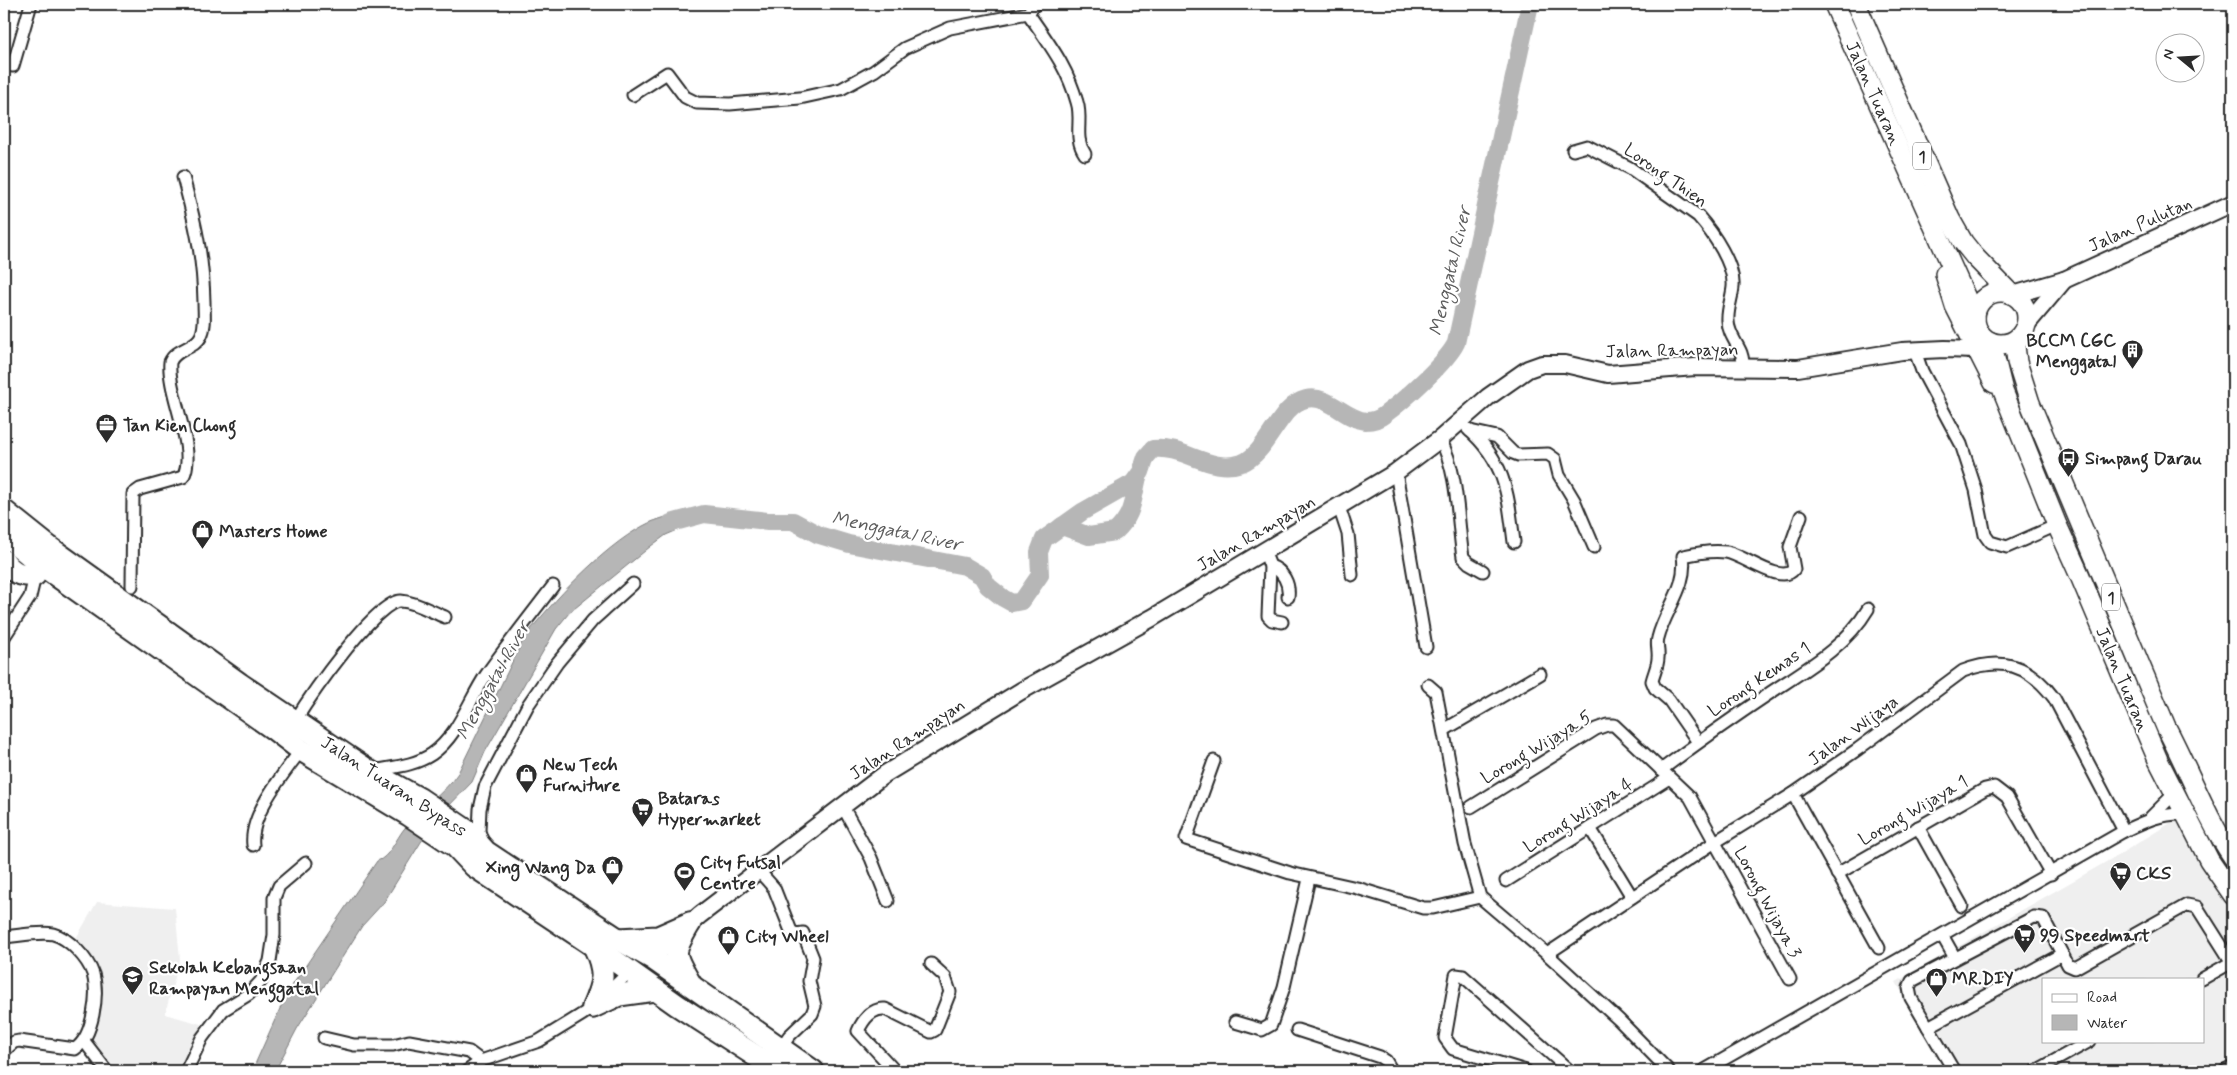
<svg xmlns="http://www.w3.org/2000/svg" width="2237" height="1075" viewBox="0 0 2237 1075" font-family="Mynerve,sans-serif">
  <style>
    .built { fill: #efefef; fill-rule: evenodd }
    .water { fill: #b6b6b6; stroke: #7e7e7e }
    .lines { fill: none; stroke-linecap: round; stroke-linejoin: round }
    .river { stroke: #b6b6b6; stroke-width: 18 }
    .street-casing { stroke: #2b2b2b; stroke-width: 15 }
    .secondary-casing { stroke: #2b2b2b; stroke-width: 20 }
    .primary-casing { stroke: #2b2b2b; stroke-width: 22 }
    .highway-casing { stroke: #2b2b2b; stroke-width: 25 }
    .street { stroke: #fff; stroke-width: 11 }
    .secondary { stroke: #fff; stroke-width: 16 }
    .primary { stroke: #fff; stroke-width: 19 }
    .highway { stroke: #fff; stroke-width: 21 }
    .labels { text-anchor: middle; stroke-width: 4.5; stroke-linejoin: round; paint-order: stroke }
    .shield { fill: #fff; stroke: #6b6b6b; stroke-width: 1 }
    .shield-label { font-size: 16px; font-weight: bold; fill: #2b2b2b }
    .street-label { font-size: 18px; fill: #2b2b2b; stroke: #fff }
    .poi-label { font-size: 18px; font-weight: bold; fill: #2b2b2b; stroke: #fff; text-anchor: start }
    .water-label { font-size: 19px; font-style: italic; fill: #5c5c5c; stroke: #fff }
  </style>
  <rect width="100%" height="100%" fill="#fff"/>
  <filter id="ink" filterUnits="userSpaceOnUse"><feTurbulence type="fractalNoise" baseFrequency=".02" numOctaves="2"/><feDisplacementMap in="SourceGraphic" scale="10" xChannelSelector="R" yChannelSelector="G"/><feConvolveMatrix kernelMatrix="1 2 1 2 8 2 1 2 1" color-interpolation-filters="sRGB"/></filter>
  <g filter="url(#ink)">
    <!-- built -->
    <g class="built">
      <path d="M2185,814L2233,893V1071H1946L1896,982L2120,854ZM2043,979H2203V1041H2043Z"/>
      <polygon points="97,902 175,908 180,959 165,1014 201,1024 195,1045 183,1071 113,1071 88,1037 95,1009 89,961 75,940"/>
    </g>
    <!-- water -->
    <path class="water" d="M691,510L694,523L666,535L651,546L569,613L556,629L485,752L472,782L445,810L421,842L384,902L362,926L297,1029L275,1071H252L287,993L377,861C389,858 396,839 404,829C420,809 444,794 458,773L524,638C552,602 602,548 643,526C657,518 675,515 691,510Z"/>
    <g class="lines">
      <!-- river -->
      <g class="river">
        <path d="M671,523L704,514L768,521H793L819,535L849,544L965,566L982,576L988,586L1003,598L1012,603L1022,601L1040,575L1039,552L1044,539L1082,512L1133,483L1141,472L1146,457L1153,449C1184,445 1210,474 1242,463C1268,453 1279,405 1306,399C1329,394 1344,419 1366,421C1372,421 1379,419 1384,415C1402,402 1447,362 1456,343L1530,4"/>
        <path d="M1062,526L1089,536L1115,532C1134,514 1132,501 1138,477"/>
      </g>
      <defs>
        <g id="street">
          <path d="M1028,13C1049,44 1067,66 1077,102C1083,120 1073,137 1085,154"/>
          <polyline points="4,65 13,66 31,4"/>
          <polyline points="633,95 667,73 685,97 697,103 730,104 800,98 841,89 874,71 905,48 950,28 1028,13 1035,4"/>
          <path d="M1573,150L1587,146L1630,168L1698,216C1713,233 1735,265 1733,287C1732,298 1727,310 1728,321C1728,333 1737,343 1741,353C1743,358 1743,363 1744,368"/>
          <polyline points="1915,351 1922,371 1961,444 1976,490 1985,535 1990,542 2007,547 2057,525"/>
          <path d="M1468,429C1506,462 1508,495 1514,542"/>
          <polyline points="1470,431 1497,437 1513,453 1518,455 1548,454 1555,459 1559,475 1574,500 1594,547"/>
          <path d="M1440,439C1459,474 1457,519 1463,557L1469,563L1483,571"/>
          <polyline points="1396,472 1426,647"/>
          <polyline points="1339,507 1348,534 1352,575"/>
          <polyline points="1264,551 1270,566 1268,616 1272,620 1282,622"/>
          <path d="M1270,566C1283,570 1290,584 1288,597"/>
          <path d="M132,586L133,494L140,489L183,477C198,450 167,393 170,362C176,348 195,349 201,336C206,326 204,313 204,302C203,255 195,222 183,177"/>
          <polyline points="4,637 30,597 36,572"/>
          <polyline points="1428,685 1436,692 1465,844 1480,897 1547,954 1619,1020 1669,1071"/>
          <path d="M295,721C309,698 376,600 401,601C416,602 432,612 445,617"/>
          <polyline points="1444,730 1540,674"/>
          <path d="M1698,742L1669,700L1655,688L1652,681C1654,673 1658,665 1658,658C1659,651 1656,644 1658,638C1665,609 1688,587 1683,556C1696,553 1712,550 1726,552C1742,554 1782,586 1794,569L1790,547L1801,516"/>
          <polyline points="1214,761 1186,839 1290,873 1357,888 1423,908 1433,908 1480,897"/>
          <path d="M1661,770C1696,744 1731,719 1767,695C1804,670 1845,648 1868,609"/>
          <path d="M373,771C393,767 414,766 432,754C458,736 469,700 486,675C507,645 531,615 553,586"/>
          <polyline points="1793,794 1879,948"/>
          <polyline points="843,807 871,858 888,901"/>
          <polyline points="1471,807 1596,729 1607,725 1614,725 1690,797 1790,979"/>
          <polyline points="2151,817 2175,793"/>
          <polyline points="1918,827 1962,906"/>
          <polyline points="1590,828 1632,897"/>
          <polyline points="483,843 479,831 480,809 485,787 528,705 557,663 593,620 633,584"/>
          <path d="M253,845C249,815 284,773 301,750"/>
          <polyline points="758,870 774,888 791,931 796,934 803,933 813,958 809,981 815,1006 812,1014 789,1036 780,1049"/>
          <polyline points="1837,874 1985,789 1994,787 2007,797 2051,874"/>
          <polyline points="1506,881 1669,778"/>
          <polyline points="1942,935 1955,958"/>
          <path d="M4,937C17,936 41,931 53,934C69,938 88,959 93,974C99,994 93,1037 75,1049L19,1041L14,1042L4,1051"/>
          <path d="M1547,954L1715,842L1793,794L1858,749L1963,671C2003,656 2029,665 2054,698L2124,831"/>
          <polyline points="2202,979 2232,962"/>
          <polyline points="1235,1022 1262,1030 1271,1025 1284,987 1309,879"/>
          <polyline points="1928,1027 2062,954"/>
          <polyline points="1297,1030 1380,1057 1386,1061 1392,1071"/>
          <polyline points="324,1038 354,1045 393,1045 409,1041 469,1052 481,1061"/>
          <polyline points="84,1041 107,1071"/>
          <polyline points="186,1071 202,1038 223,1010 249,994 261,981 270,961 274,935 274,898 279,886 306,863"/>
          <polyline points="467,1071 481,1061 539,1041 583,1014 593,1007 630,971"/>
          <path d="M895,1071L858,1031C863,1020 872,1008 885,1009L931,1032L935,1030L950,992L945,977L931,964"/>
          <polyline points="1526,1071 1453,1049 1445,1038 1456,975 1463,976 1570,1071"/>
          <path d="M1703,1071L2124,831C2145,821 2162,813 2185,814"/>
          <polyline points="1954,1071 1911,998 1909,988 1912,981 2034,917 2043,918 2068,965 2075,968 2187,905 2197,907 2233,964"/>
          <polyline points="2036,1071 2090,1041"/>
          <polyline points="2225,1071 2233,1067"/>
        </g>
        <g id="secondary">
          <polyline points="2013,295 2064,280 2233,203"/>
          <polyline points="2026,325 2064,280"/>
          <polyline points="653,959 664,946 700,915 885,774 1021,691 1152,618 1396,472 1440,439 1488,397 1528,369 1542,364 1565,364 1608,374 1695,367 1798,368 1902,351 1945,349 1976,350"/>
        </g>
        <g id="primary">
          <polyline points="1834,4 1975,318"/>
          <polyline points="1856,4 1950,219 1963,242 1975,257 2011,294"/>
          <polyline points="1945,274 1955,306 1994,383"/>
          <circle cx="2001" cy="318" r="26"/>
          <path d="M2024,330L2015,346L2017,362L2030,403L2166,727C2189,770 2205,816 2233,857"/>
          <polyline points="1991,342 2003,391 2057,525 2080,576 2143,725 2158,760 2209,860 2233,895"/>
        </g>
        <g id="highway">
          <polyline points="4,511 49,547 240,684 369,771 420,799 466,830 486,852 498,860 618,939 653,959 813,1071"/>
          <polyline points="4,534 40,564 275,730 301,750 409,815 455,846 474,866 594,946 677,1005 779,1071"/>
          <path d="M4,561C13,573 20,576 35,575"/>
          <polyline points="618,939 658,937 690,923"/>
          <path d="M690,983C672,952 672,954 690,923"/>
          <polyline points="593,1007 619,995 655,990"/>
          <path d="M593,1007C604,981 606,972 594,946"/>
        </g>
      </defs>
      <!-- street casing -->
      <use href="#street" class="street-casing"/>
      <!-- secondary casing -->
      <use href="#secondary" class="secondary-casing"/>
      <!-- primary casing -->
      <use href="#primary" class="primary-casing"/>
      <!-- highway casing -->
      <use href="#highway" class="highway-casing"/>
      <!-- street -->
      <use href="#street" class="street"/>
      <!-- secondary -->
      <use href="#secondary" class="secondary"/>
      <!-- primary -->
      <use href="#primary" class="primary"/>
      <!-- highway -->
      <use href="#highway" class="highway"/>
    </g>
  </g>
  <!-- icons -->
  <defs>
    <symbol id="building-pin" viewBox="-11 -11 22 30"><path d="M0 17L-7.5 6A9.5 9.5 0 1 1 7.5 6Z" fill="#2b2b2b" stroke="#fff"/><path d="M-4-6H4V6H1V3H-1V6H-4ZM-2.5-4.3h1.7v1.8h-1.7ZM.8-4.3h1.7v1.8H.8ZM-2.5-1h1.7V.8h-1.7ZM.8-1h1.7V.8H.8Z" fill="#fff"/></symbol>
    <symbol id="office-pin" viewBox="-11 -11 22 30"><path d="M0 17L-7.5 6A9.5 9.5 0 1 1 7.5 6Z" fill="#2b2b2b" stroke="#fff"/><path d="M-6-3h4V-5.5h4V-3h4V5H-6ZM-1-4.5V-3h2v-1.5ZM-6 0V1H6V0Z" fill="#fff"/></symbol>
    <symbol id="bus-pin" viewBox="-11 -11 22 30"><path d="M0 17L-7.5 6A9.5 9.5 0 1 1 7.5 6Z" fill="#2b2b2b" stroke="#fff"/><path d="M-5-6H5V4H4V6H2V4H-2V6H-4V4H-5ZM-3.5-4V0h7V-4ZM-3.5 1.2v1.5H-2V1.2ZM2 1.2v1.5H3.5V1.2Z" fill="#fff"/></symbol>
    <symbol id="shop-pin" viewBox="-11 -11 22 30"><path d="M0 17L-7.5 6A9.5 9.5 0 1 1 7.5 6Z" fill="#2b2b2b" stroke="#fff"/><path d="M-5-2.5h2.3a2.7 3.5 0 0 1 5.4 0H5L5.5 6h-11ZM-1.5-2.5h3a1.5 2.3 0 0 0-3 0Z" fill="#fff"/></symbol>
    <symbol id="supermarket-pin" viewBox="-11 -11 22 30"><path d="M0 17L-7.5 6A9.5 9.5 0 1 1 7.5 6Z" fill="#2b2b2b" stroke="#fff"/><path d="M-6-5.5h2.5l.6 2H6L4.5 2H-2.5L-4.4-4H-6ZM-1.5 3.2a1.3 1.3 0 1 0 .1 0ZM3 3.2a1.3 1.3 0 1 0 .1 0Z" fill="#fff"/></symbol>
    <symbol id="stadium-pin" viewBox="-11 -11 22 30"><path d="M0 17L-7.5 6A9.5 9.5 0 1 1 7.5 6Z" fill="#2b2b2b" stroke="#fff"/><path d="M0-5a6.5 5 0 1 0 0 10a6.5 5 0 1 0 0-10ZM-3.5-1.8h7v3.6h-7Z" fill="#fff"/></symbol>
    <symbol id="school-pin" viewBox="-11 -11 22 30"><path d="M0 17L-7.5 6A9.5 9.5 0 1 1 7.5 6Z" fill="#2b2b2b" stroke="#fff"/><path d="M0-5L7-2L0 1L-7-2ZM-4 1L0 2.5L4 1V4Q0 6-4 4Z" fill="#fff"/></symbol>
  </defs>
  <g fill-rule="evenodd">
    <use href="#building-pin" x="2120" y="338" width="25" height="34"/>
    <use href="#office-pin" x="94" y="412" width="25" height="34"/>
    <use href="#bus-pin" x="2056" y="446" width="25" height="34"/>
    <use href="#shop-pin" x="190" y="518" width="25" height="34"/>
    <use href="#shop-pin" x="514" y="762" width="25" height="34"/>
    <use href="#supermarket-pin" x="630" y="796" width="25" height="34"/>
    <use href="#shop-pin" x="600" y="854" width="25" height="34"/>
    <use href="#stadium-pin" x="672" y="860" width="25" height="34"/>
    <use href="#supermarket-pin" x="2108" y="860" width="25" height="34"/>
    <use href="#supermarket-pin" x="2012" y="922" width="25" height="34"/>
    <use href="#shop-pin" x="716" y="924" width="25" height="34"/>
    <use href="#school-pin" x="120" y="964" width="25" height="34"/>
    <use href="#shop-pin" x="1924" y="966" width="25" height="34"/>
  </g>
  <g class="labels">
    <!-- shield labels -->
    <g class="shield">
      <rect x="1913" y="142.5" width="18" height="27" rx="4"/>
      <rect x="2102" y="583.5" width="18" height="27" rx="4"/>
    </g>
    <g class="shield-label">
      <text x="1922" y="162">1</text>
      <text x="2111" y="603">1</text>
    </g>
    <!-- street labels -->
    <g class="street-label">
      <text transform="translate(1874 93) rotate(66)" y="6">Jalan Tuaran</text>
      <text transform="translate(1666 175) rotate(35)" y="6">Lorong Thien</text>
      <text transform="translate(2140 224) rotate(-24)" y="6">Jalan Pulutan</text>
      <text transform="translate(1672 350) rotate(-1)" y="6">Jalan Rampayan</text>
      <text transform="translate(1256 533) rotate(-30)" y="6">Jalan Rampayan</text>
      <text transform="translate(1759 679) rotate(-34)" y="6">Lorong Kemas 1</text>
      <text transform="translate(2123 679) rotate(67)" y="6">Jalan Tuaran</text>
      <text transform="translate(1853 730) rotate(-36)" y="6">Jalan Wijaya</text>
      <text transform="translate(907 739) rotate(-33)" y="6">Jalan Rampayan</text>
      <text transform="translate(1536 747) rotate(-31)" y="6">Lorong Wijaya 5</text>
      <text transform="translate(394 786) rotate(33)" y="6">Jalan Tuaran Bypass</text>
      <text transform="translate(1913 810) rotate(-30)" y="6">Lorong Wijaya 1</text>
      <text transform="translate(1578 815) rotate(-32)" y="6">Lorong Wijaya 4</text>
      <text transform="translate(1768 902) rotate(62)" y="6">Lorong Wijaya 3</text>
    </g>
    <!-- poi labels -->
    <g class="poi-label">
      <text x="2116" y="346" text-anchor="end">BCCM CGC<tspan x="2116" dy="21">Menggatal</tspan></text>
      <text x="123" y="431">Tan Kien Chong</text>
      <text x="2085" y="464">Simpang Darau</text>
      <text x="219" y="537">Masters Home</text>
      <text x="543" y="770">New Tech<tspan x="543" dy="21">Furniture</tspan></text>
      <text x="658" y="804">Bataras<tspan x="658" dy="21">Hypermarket</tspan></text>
      <text x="700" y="868">City Futsal<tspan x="700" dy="21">Centre</tspan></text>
      <text x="596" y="873" text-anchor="end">Xing Wang Da</text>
      <text x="2136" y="879">CKS</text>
      <text x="2040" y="941">99 Speedmart</text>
      <text x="745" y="942">City Wheel</text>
      <text x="149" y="973">Sekolah Kebangsaan<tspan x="149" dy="21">Rampayan Menggatal</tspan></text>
      <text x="1952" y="984">MR.DIY</text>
    </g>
    <!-- water labels -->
    <g class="water-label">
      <text transform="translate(1449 271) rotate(-77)" y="7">Menggatal River</text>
      <text transform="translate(897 530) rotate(12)" y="7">Menggatal River</text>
      <text transform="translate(492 680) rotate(-61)" y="7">Menggatal River</text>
    </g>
  </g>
  <!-- margin -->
  <rect width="2237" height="1075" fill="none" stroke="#fff" stroke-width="20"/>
  <rect x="10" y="10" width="2217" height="1055" fill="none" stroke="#2b2b2b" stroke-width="2" filter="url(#ink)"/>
  <!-- legend -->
  <rect x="2042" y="978" width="162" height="65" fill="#ffffff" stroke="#aaaaaa"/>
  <rect x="2052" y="994" width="25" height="8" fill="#ffffff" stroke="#aaaaaa"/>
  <text x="2087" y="1002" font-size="15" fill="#2b2b2b">Road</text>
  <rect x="2052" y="1015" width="25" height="15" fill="#b6b6b6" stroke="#aaaaaa"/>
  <text x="2087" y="1028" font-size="15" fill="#2b2b2b">Water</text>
  <!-- north arrow -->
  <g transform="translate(2180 58) rotate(288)"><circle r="24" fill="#ffffff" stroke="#aaaaaa"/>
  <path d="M0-4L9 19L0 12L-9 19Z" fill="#2b2b2b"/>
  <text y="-8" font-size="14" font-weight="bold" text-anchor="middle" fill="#2b2b2b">N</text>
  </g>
</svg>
